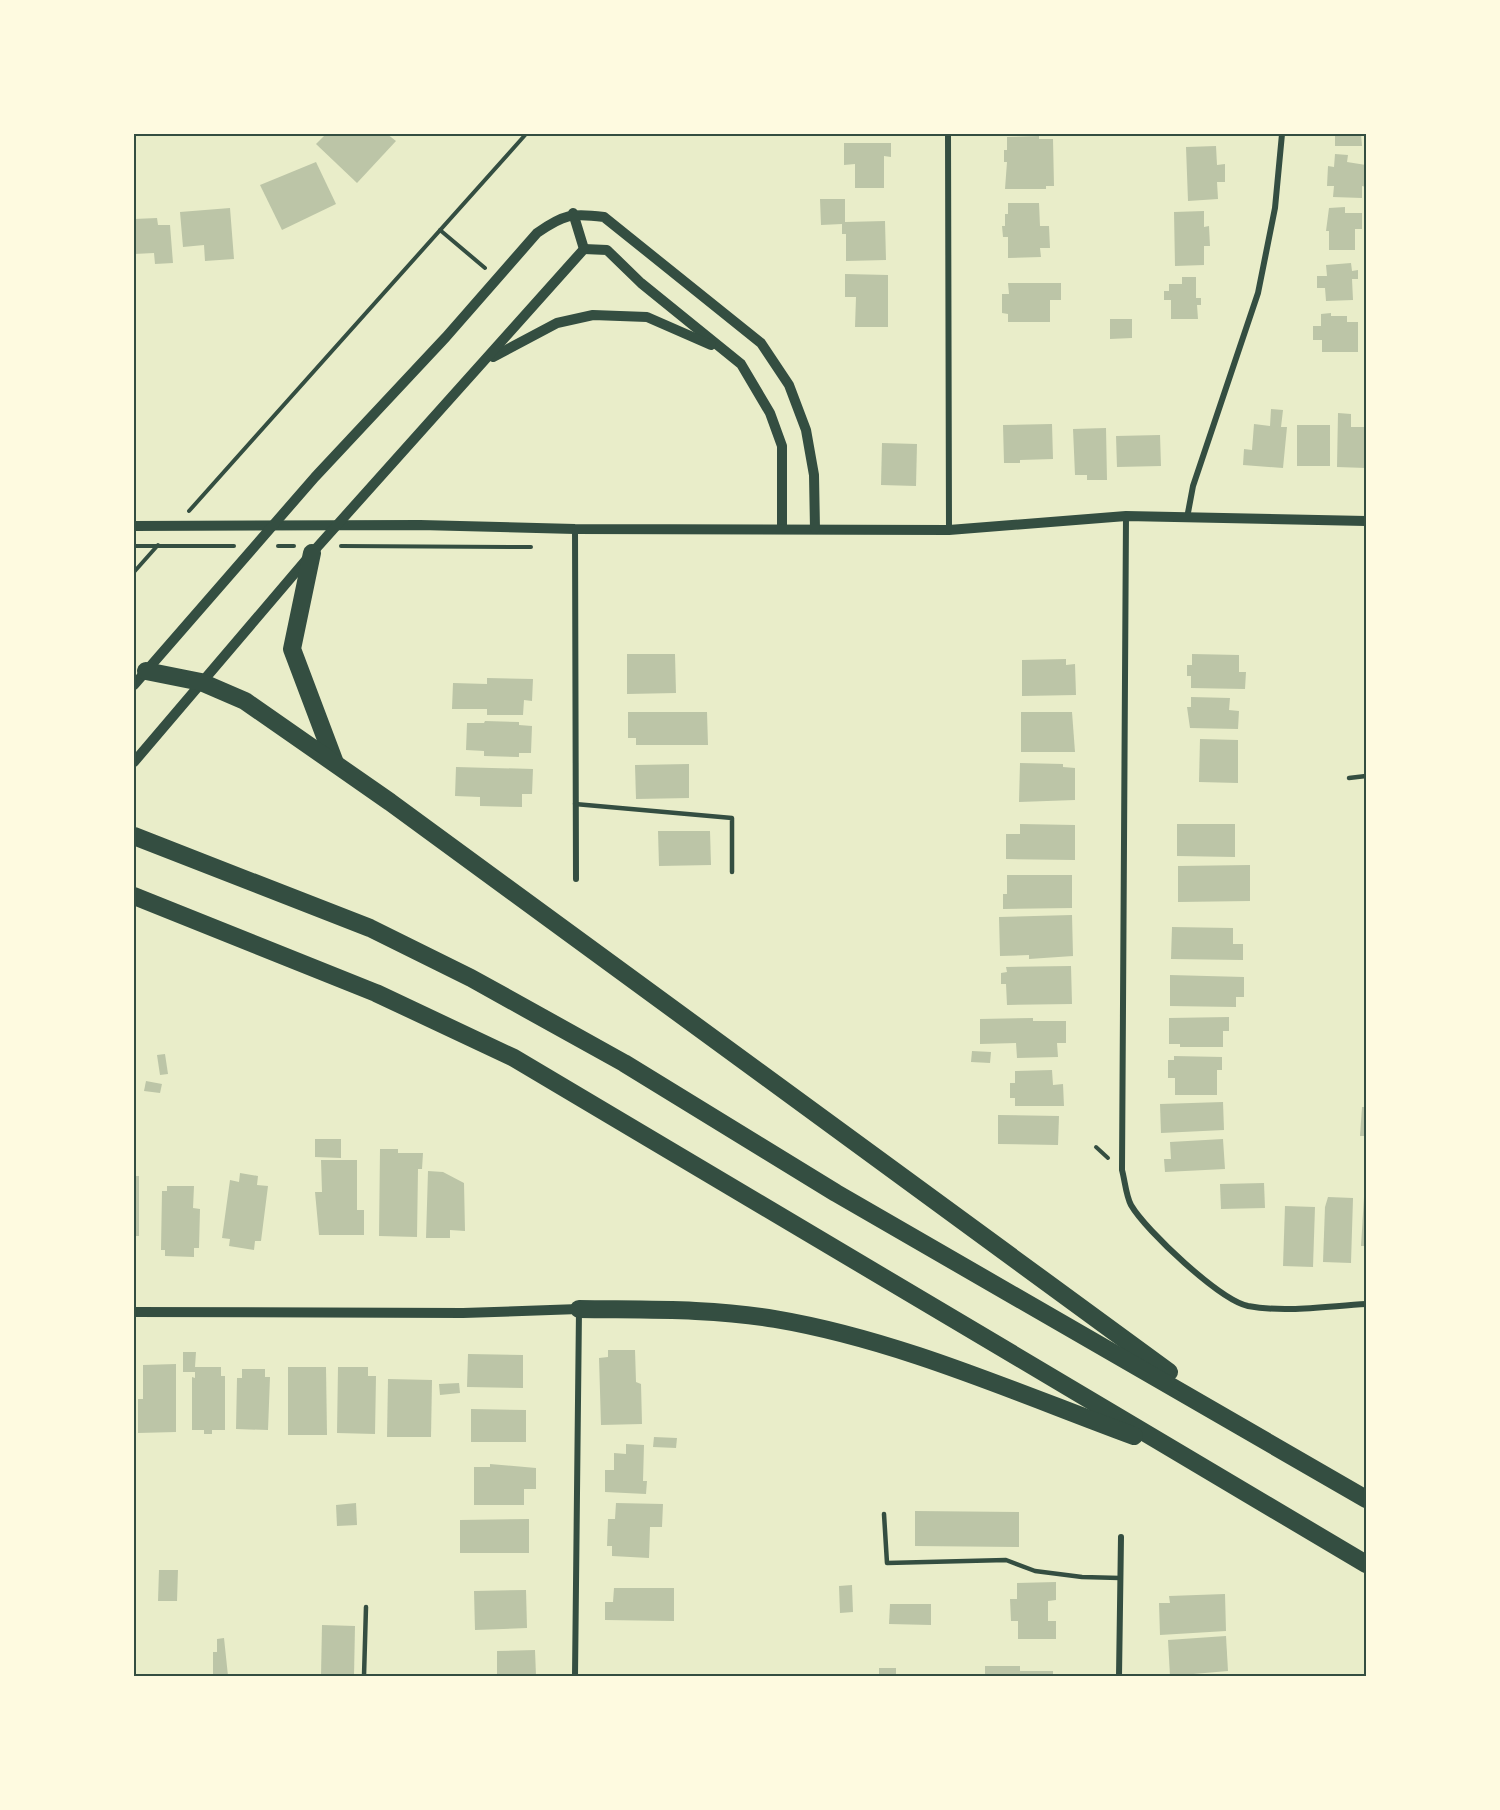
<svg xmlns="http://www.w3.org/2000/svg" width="1500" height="1810" viewBox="0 0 1500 1810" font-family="Roboto,sans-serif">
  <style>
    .building { fill: #bcc5a7 }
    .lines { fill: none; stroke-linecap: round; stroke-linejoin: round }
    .path { stroke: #344e41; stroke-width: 4 }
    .service { stroke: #344e41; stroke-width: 4.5 }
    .minor { stroke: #344e41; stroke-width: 6 }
    .tertiary { stroke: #344e41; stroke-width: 10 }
    .motorway { stroke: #344e41; stroke-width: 18 }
    .neatline { fill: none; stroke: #344e41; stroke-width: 2 }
  </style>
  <rect width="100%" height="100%" fill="#e9edc9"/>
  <!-- building -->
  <g class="building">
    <polygon points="326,134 387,134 396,141 357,183 316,144"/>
    <polygon points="1335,134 1361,134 1362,146 1335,146"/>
    <polygon points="1039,136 1039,139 1053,139 1054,186 1046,186 1046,189 1005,189 1007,162 1004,162 1004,150 1007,150 1007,137"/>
    <polygon points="844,143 891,143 891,157 884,156 884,188 855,188 855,164 844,165"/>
    <polygon points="1216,146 1217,165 1225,164 1225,182 1217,182 1218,199 1188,201 1186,147"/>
    <polygon points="1335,154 1348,155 1347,162 1366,165 1366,187 1362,186 1362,198 1333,197 1334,186 1327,186 1328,166 1334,167"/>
    <polygon points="316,162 336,204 282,230 260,185"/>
    <polygon points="820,199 845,199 845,222 885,221 886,260 846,261 846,234 842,234 842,224 821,225"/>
    <polygon points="1008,203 1039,203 1040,226 1049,226 1050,248 1040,248 1041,257 1008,258 1008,237 1003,237 1002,226 1005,226 1005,214 1008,214"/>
    <polygon points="1345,207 1345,213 1362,213 1362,229 1355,229 1355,250 1329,250 1329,231 1326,231 1329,208"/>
    <polygon points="230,208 234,259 205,261 204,245 183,247 180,212"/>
    <polygon points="1204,211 1204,227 1209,226 1210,246 1204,246 1204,265 1175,266 1174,212"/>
    <polygon points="157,218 158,225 170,225 173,263 155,264 154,253 134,254 134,219"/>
    <polygon points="1351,263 1352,271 1358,270 1358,279 1352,279 1353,300 1326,301 1325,288 1317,288 1317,276 1327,276 1326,265"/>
    <polygon points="845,274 888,275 888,327 855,327 856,297 845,297"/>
    <polygon points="1182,277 1196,277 1196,298 1201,298 1201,305 1197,305 1198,319 1171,319 1171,300 1164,300 1164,291 1169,291 1169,284 1182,284"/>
    <polygon points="1008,283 1061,283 1061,300 1050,300 1050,322 1008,322 1008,314 1002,313 1002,294 1009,294"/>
    <polygon points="1331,313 1331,316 1347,316 1347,322 1358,322 1358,352 1322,352 1322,340 1313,340 1313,326 1321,326 1321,314"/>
    <polygon points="1110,319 1132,319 1132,338 1110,339"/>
    <polygon points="1271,409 1283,410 1281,427 1287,427 1283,468 1243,465 1244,449 1252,450 1254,424 1270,426"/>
    <polygon points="1338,413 1351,414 1351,427 1366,427 1366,468 1337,467"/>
    <polygon points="1052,424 1053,459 1020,460 1020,463 1004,463 1003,425"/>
    <rect x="1297" y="425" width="33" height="41"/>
    <polygon points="1106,428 1107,480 1087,480 1087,475 1075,475 1073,429"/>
    <polygon points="1160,435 1161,466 1117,467 1116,436"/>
    <polygon points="882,443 917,444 916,486 881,485"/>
    <polygon points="627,654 675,654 676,693 627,694"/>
    <polygon points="1192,654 1239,655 1239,672 1246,672 1245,689 1191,688 1191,676 1187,676 1187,665 1192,665"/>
    <polygon points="1066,659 1066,665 1075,664 1076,695 1022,696 1022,660"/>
    <polygon points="487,678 533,679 532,701 524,700 523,715 487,715 487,709 452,709 453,683 487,684"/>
    <polygon points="1191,697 1230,698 1229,710 1239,711 1238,729 1190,728 1187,707 1191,707"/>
    <polygon points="628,712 707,712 708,745 636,745 636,738 628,738"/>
    <polygon points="1021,712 1072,712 1075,752 1021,752"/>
    <polygon points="485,721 519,722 519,725 532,726 531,753 519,753 519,757 484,756 484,751 466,750 467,723 484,723"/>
    <polygon points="1200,739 1238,740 1238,783 1199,782"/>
    <polygon points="1020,763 1063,764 1063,767 1075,768 1075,800 1019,802"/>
    <polygon points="689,764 689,798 636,799 635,765"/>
    <polygon points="456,767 533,769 532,794 522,794 522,807 480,806 480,797 455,796"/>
    <polygon points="1020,824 1075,825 1075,860 1006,859 1006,834 1020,834"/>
    <polygon points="1177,824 1235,824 1235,857 1177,856"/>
    <polygon points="658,831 710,831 711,865 659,866"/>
    <polygon points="1250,865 1250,901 1178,902 1178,866"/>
    <polygon points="1007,875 1072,875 1072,908 1003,909 1003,894 1007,894"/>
    <polygon points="1072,915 1073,956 1029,959 1029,955 1000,956 999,917"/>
    <polygon points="1172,927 1233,928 1233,944 1243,944 1243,960 1171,959"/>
    <polygon points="1071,966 1072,1004 1007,1005 1006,984 1001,984 1001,973 1007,972 1006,967"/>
    <polygon points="1170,975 1244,977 1244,997 1236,997 1236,1007 1170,1006"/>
    <polygon points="1229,1017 1229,1031 1223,1031 1223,1047 1180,1047 1180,1044 1169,1044 1169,1018"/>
    <polygon points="1033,1018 1033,1021 1066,1021 1066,1043 1057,1043 1058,1057 1017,1058 1016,1043 980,1044 980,1019"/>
    <polygon points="972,1051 991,1052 990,1063 971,1062"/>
    <polygon points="165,1054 168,1074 160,1075 157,1055"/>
    <polygon points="1174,1056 1222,1057 1222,1070 1217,1070 1217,1095 1175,1095 1175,1078 1168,1078 1168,1060 1174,1060"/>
    <polygon points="1052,1070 1053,1085 1063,1084 1064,1106 1015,1106 1015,1098 1010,1098 1010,1083 1015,1083 1015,1071"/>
    <polygon points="146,1081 162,1084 160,1093 144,1091"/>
    <polygon points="1223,1102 1224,1130 1161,1133 1160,1104"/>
    <polygon points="1362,1107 1366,1107 1366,1136 1360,1136"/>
    <polygon points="998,1115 1059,1116 1058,1145 998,1144"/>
    <polygon points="315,1139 341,1139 341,1158 315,1157"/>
    <polygon points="1223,1139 1225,1169 1165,1172 1164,1159 1171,1159 1170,1142"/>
    <polygon points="380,1149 398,1149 398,1153 423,1153 422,1169 418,1169 417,1237 379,1236"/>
    <polygon points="321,1160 357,1160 357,1210 364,1210 364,1235 319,1235 315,1192 322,1192"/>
    <polygon points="428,1171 443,1172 464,1183 465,1231 450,1230 450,1238 426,1238"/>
    <polygon points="240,1173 258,1176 257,1185 268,1186 261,1241 255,1241 254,1250 229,1246 230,1239 222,1238 230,1180 239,1182"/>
    <rect x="134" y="1176" width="5" height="60"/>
    <polygon points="1264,1183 1265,1208 1221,1209 1220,1184"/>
    <polygon points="167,1186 194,1186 193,1208 200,1209 199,1248 194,1248 194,1257 165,1256 165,1250 161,1250 162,1191 167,1191"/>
    <polygon points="1328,1197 1353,1198 1351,1263 1323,1262 1325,1207"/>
    <polygon points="1364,1197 1366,1197 1366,1246 1361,1246"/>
    <polygon points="1285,1206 1315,1207 1313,1267 1283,1266"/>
    <polygon points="608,1350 635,1350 636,1382 641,1384 642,1424 601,1425 599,1358 608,1357"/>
    <polygon points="183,1352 196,1352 195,1367 221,1367 221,1376 225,1376 225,1430 212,1430 212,1434 204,1434 204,1430 192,1430 192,1377 195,1378 195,1372 183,1372"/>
    <polygon points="468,1354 523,1355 523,1388 467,1387"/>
    <polygon points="176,1364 176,1432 138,1433 138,1399 143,1399 143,1365"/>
    <polygon points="288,1367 326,1367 327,1435 288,1435"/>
    <polygon points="338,1367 368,1367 368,1376 376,1376 375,1434 337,1433"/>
    <polygon points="242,1369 265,1369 265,1377 270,1377 268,1430 236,1429 237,1378 242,1378"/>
    <polygon points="388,1379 432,1380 431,1437 387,1437"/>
    <polygon points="459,1383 460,1393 440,1395 439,1384"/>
    <polygon points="471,1409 526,1410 526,1442 471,1442"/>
    <polygon points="654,1437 677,1438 676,1448 653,1447"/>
    <polygon points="626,1444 644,1445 643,1481 647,1481 646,1494 605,1492 605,1470 614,1470 614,1453 626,1454"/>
    <polygon points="490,1464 536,1468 536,1489 524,1489 524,1505 474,1505 474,1467 490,1467"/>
    <polygon points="356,1503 357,1525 337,1526 336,1505"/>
    <polygon points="616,1503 663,1504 662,1527 650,1527 649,1558 612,1556 612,1546 607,1546 608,1519 615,1519"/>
    <polygon points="915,1511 1019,1512 1019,1547 915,1546"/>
    <polygon points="529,1519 529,1553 460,1553 460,1520"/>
    <polygon points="159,1570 178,1570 177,1601 158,1601"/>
    <polygon points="1056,1582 1056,1600 1048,1601 1048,1621 1056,1621 1056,1639 1018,1639 1018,1621 1011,1621 1010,1599 1017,1599 1017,1583"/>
    <polygon points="852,1585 853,1612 840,1613 839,1586"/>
    <polygon points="614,1588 674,1588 674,1621 605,1620 605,1602 613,1602"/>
    <polygon points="526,1590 527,1628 475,1630 474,1591"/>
    <polygon points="1225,1594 1226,1631 1160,1635 1159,1603 1170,1603 1169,1596"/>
    <polygon points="890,1604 931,1604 931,1625 889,1624"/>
    <polygon points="322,1625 355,1626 354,1676 321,1676"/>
    <polygon points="1226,1636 1228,1671 1170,1676 1168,1640"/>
    <polygon points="224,1638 228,1676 213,1676 213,1652 217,1652 217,1639"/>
    <polygon points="535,1650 536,1676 497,1676 497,1651"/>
    <polygon points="985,1666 1020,1666 1020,1671 1053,1671 1053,1676 985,1676"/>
    <rect x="879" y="1668" width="17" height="8"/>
  </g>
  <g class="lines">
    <!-- path -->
    <g class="path">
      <polyline points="440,230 485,268"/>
      <polyline points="189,511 526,134"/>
      <polyline points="134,546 234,546"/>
      <polyline points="278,546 294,546"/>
      <polyline points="341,546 531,547"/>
      <polyline points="134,572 158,545"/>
      <polyline points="1096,1147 1108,1158"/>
    </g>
    <!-- service -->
    <g class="service">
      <polyline points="1349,778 1366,776"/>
      <polyline points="575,804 732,818 732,872"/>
      <polyline points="884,1514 887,1563 1006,1560 1035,1571 1082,1577 1120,1578"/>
      <polyline points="364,1676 366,1607"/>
    </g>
    <!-- minor -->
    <g class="minor">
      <polyline points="948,134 949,530"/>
      <path d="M1126,516L1122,1170C1125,1181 1126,1196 1131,1205C1146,1231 1220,1300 1248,1306C1285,1313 1328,1306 1366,1304"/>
      <polyline points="1187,518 1193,486 1258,293 1275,208 1282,134"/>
      <polyline points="575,529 576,879"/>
      <polyline points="575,1676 579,1310"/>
      <polyline points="1119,1676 1121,1537"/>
    </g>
    <!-- tertiary -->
    <g class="tertiary">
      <polyline points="573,213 584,249"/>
      <polyline points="584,249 607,250 641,283 741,364 770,413 782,446 782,529"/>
      <polyline points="493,357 557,323 593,315 647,317 711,345"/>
      <polyline points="134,526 420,525 575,529 949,530 1126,516 1366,521"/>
      <path d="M134,685L315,477L446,337L537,233C564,214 572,213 604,217L761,343L789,385L806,430L814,475L815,529"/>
      <polyline points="134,762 312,553 584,249"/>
      <polyline points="134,1312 463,1313 579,1309"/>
    </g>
    <!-- motorway -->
    <g class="motorway">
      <polyline points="312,553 292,649 335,763"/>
      <polyline points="146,671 201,682 245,701 390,802 1169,1372"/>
      <polyline points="134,836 370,928 471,978 624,1063 836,1193 1366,1499"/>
      <polyline points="134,896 376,993 514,1058 1366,1564"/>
      <path d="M579,1309C645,1310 710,1308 775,1319C899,1340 1017,1393 1134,1436"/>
    </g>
  </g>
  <!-- border -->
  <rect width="1500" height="1810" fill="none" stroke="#fefae0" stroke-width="270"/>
  <rect x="135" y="135" width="1230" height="1540" class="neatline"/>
</svg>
